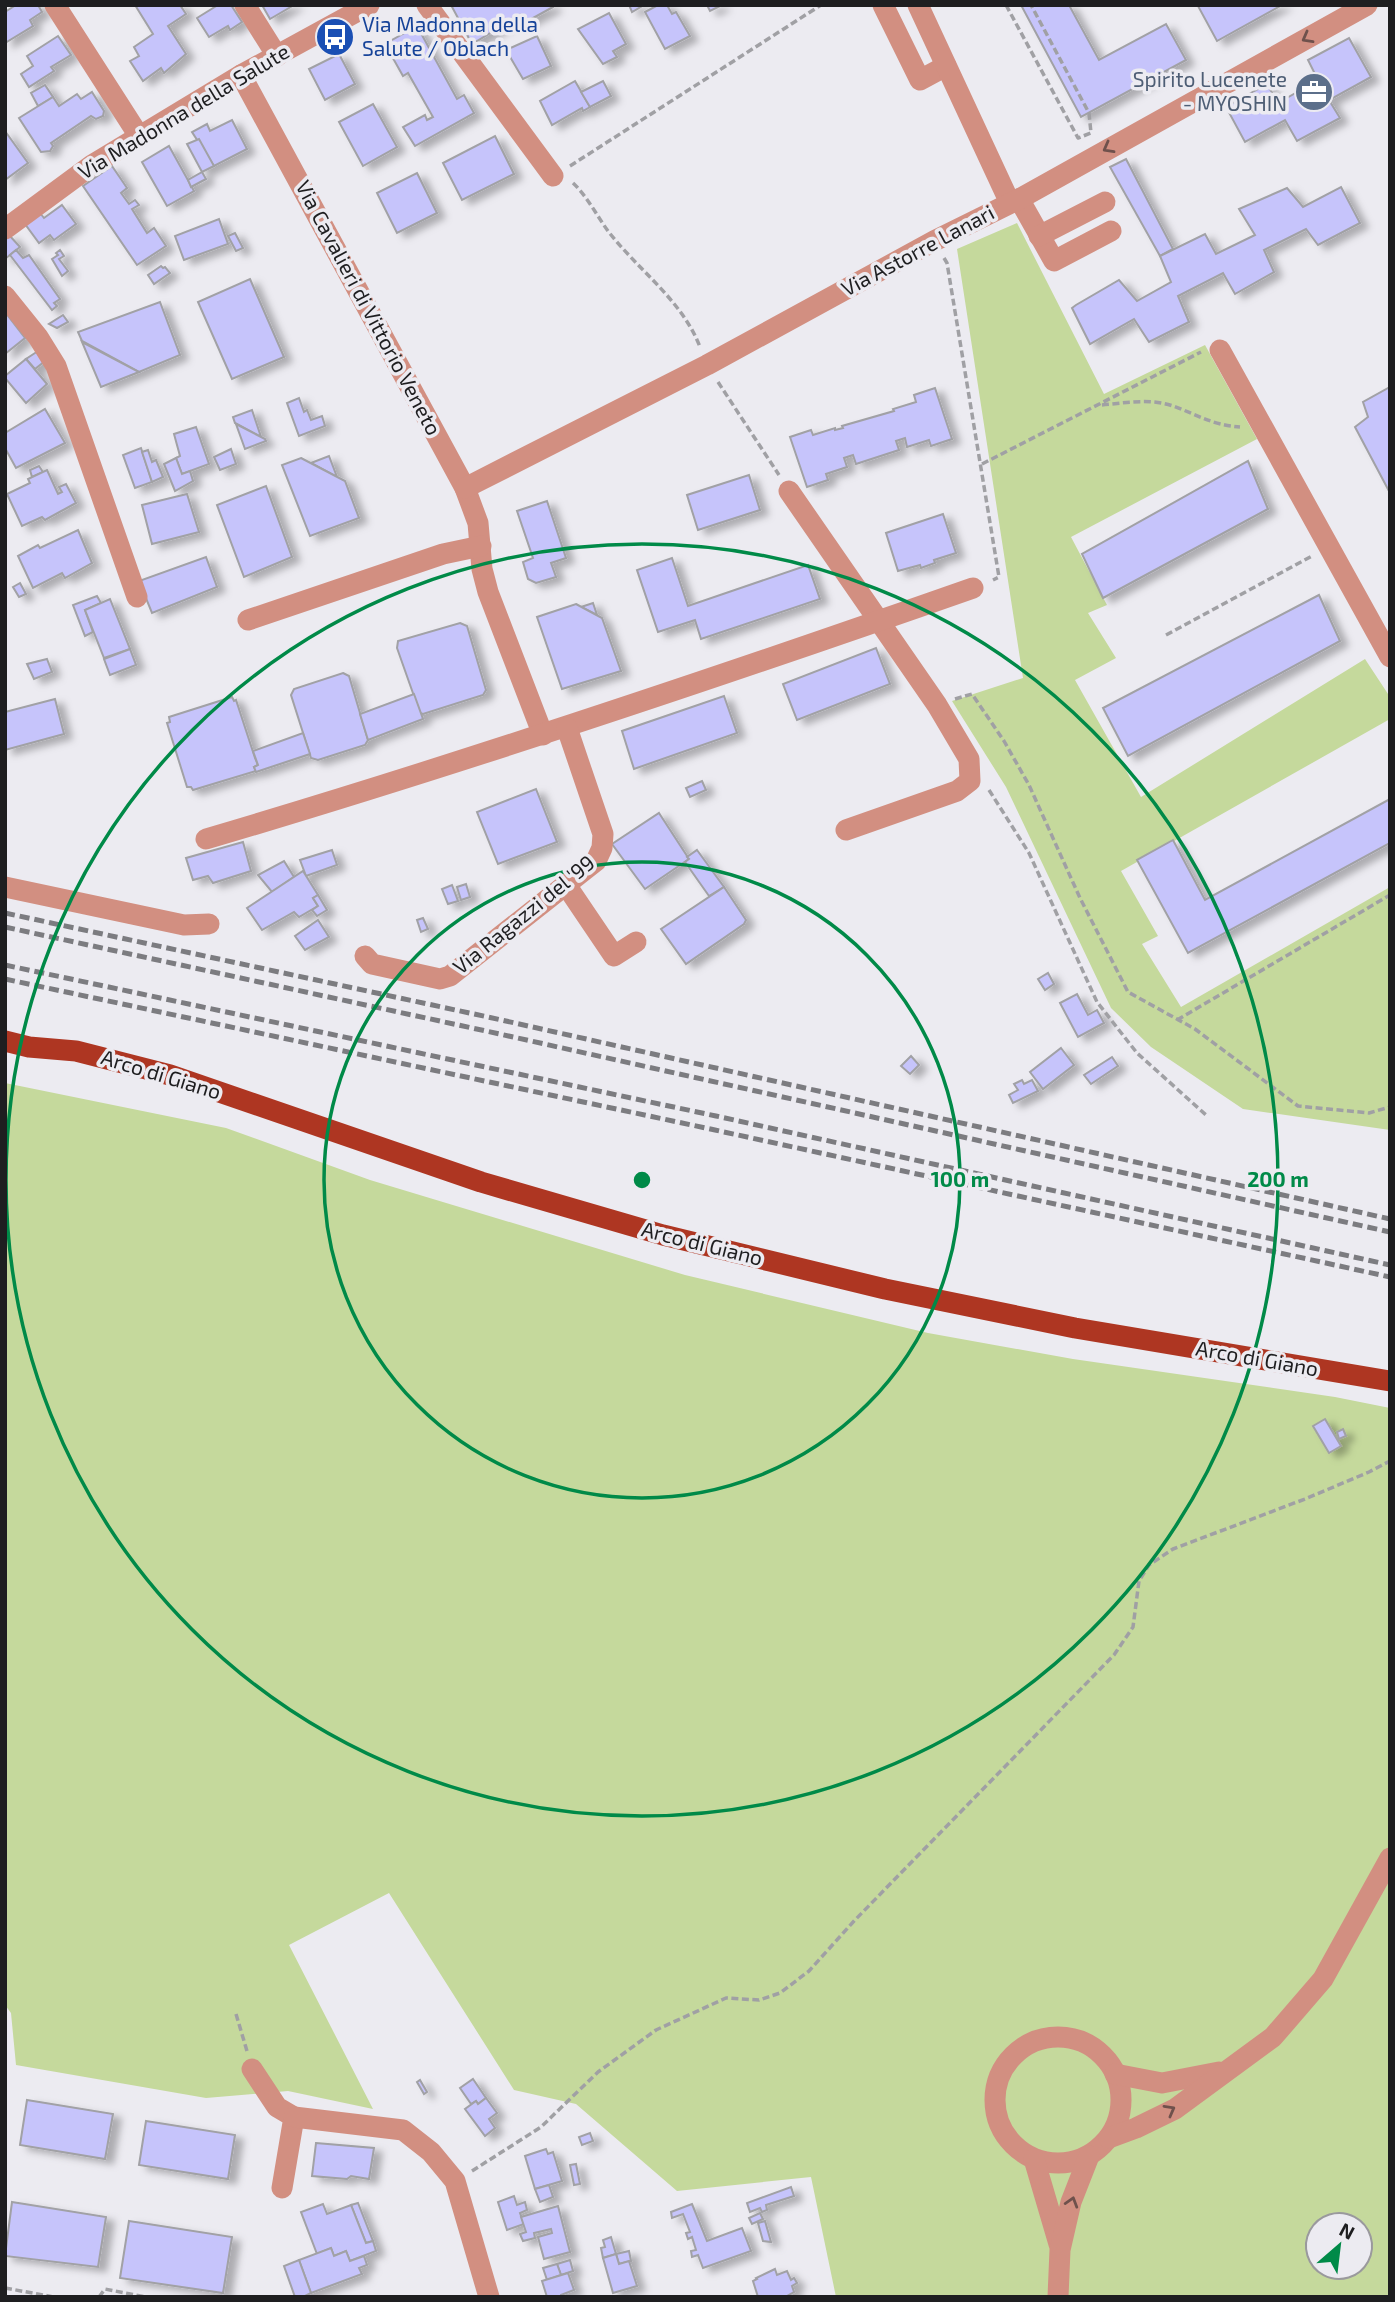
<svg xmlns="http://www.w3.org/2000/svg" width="1395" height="2302" viewBox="0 0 1395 2302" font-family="'Exo 2',sans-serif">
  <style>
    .green { fill: #c5d99c; fill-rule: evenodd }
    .building { fill: #c6c4fb; stroke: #a1a1a5; stroke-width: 2; filter: url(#shadow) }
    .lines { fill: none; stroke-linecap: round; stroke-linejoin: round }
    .path { stroke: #a0a0a4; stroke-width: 3.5; stroke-dasharray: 7 3.5; stroke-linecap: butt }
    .minor { stroke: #d28f81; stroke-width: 21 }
    .major { stroke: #ae3622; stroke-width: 21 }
    .rail { stroke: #7c7c80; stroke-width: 5; stroke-dasharray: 10 5; stroke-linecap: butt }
    .oneway { stroke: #6f514c }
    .ring { fill: none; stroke: #008a48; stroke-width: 3.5 }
    .labels { text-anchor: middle; stroke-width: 7; stroke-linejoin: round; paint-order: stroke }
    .transit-label { font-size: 21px; fill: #164399; stroke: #ecebf1; text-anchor: start }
    .service-label { font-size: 21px; fill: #4e5e75; stroke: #ecebf1; text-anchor: end }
    .street-label { font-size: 21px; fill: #1e1e20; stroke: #ecebf1 }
    .centre { fill: #008a48; stroke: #ecebf1; stroke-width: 3.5 }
    .ring-label { font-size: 21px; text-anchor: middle; font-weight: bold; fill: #008a48; stroke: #ecebf1; stroke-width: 7; stroke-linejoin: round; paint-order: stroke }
  </style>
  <defs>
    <filter id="shadow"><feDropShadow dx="8" dy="4.5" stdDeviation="3.5" flood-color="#0004"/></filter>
  </defs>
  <rect width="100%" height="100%" fill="#ecebf1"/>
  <!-- green -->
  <g class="green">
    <polygon points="1017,223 1104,394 1205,345 1257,439 1071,537 1107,605 1088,613 1116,658 1075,680 1141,797 1365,659 1390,697 1390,719 1121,871 1158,936 1142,944 1181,1007 1390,887 1390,1130 1243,1109 1151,1047 1111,1008 1006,787 952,701 1023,678 957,249"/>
    <path d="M5,1083L226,1128L370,1180L685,1275L928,1333L1073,1359L1335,1397L1390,1408V2297H836L811,2177L677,2191L576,2104L514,2090L389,1893L289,1945L373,2109L288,2091L206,2098L16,2065L11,2013L5,2005ZM1318,2225H1360V2267H1318Z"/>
  </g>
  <!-- building -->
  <g class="building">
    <polygon points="16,5 38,5 42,12 30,20 33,26 5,43 5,12"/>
    <polygon points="135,5 180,5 186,14 168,26 186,54 164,73 161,68 143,81 130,61 139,56 134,47 153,34"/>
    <polygon points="218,5 231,5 242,22 230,30 228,26 209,37 197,18"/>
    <polygon points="262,5 294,5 270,19"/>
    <polygon points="451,5 552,5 553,7 524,23 520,15 472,44"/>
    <polygon points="629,5 644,5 632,12"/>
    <polygon points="658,5 667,5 672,14 676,12 690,36 665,49 645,12"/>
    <polygon points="707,5 722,5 710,11"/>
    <polygon points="1021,5 1069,5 1099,60 1166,24 1186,60 1081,117"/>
    <polygon points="1200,5 1282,5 1217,41 1198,6"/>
    <polygon points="609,13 626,44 613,51 617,57 603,64 578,29"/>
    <polygon points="417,26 457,99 464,95 474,113 415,146 403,127 425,115 427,120 433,117 408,73 403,76 385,44"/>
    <polygon points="58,36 71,55 51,67 54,71 29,87 21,74 33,66 27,56"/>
    <polygon points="537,36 551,66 523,79 506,50"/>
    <polygon points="1349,38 1371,77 1329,100 1340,118 1297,141 1285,120 1245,142 1226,107 1267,84 1278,103 1318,80 1308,60"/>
    <polygon points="339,54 355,84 325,100 309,69"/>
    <polygon points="575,81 590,107 583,111 582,108 552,125 540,101"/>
    <polygon points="603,81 611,96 590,107 581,92"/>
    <polygon points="45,85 53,97 38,106 31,93"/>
    <polygon points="92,92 104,111 103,116 96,119 91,116 51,143 53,146 50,151 41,152 19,118 53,97 59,106 77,94 81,99"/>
    <polygon points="373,104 397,147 363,166 339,122"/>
    <polygon points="232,120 247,149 214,166 192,132 207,124 210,131"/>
    <polygon points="5,131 28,163 5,180"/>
    <polygon points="495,136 514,174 462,200 443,163"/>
    <polygon points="199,139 214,166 202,172 187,144"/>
    <polygon points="169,146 194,191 167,206 142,162"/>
    <polygon points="1126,159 1173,249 1160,256 1110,167"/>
    <polygon points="112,166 127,188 121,193 129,204 135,200 139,205 132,209 147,233 154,228 166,246 137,265 83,186"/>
    <polygon points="202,172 206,179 191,187 188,180"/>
    <polygon points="417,173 437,213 397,233 377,193"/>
    <polygon points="1341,187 1360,223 1318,245 1306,229 1264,250 1274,272 1235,294 1223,273 1178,296 1189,322 1149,342 1134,319 1090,344 1072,308 1076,305 1119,280 1137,301 1171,282 1160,256 1205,234 1216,254 1255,235 1239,209 1287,188 1303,207"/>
    <polygon points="62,205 76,224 54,240 50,235 39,243 25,224 40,213 44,218"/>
    <polygon points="219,219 228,244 184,260 175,236"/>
    <polygon points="235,233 243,248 236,251 228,236"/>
    <polygon points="9,235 20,247 5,259 5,238"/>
    <polygon points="16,250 23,258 29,255 60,299 54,303 57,306 52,310 10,255"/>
    <polygon points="60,250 64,256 59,259 68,271 62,276 52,259 58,255 56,253"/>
    <polygon points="161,266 163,268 165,267 170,273 154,284 148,275"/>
    <polygon points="250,279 284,357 232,379 198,302"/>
    <polygon points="160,302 180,355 139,372 82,341 78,332"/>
    <polygon points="5,312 25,338 5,354"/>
    <polygon points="63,315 68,322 57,328 49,324"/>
    <polygon points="82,342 139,372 101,387"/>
    <polygon points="38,351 45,361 35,369 26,359"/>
    <polygon points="26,359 47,384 26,403 5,378 5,376"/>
    <polygon points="1390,387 1390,493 1355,427 1368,417 1363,402"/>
    <polygon points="935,388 952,439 931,446 929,440 907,447 905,438 896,441 899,450 856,464 853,455 844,458 847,467 826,474 828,480 807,487 790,437 811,430 813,435 835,428 835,430 843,428 842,426 894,411 893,409 916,402 914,395"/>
    <polygon points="299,398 304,412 307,410 311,420 322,416 325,426 299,436 287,403"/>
    <polygon points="45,409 65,443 16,468 5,448 5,433"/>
    <polygon points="252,410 261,437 235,423 233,417"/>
    <polygon points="236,424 265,439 266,441 245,449"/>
    <polygon points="196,427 209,464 182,474 176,458 180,456 174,434"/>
    <polygon points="141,448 152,482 135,488 123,455"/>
    <polygon points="231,449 236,464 220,470 214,457"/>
    <polygon points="148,450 152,462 156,460 163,477 152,482 142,452"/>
    <polygon points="329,456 337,477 311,463"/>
    <polygon points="176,458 182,474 190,471 193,481 175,491 164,464"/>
    <polygon points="301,458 345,481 359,518 310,536 282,465"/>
    <polygon points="1248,461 1268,509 1103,598 1082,554"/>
    <polygon points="39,466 43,472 32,477 30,470"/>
    <polygon points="47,470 58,494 62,492 59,487 66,484 76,503 45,520 42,517 22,526 7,494 30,483 28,479"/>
    <polygon points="749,475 760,510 698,530 687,495"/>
    <polygon points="266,486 292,557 244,577 217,505"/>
    <polygon points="187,494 199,532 152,544 142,505"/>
    <polygon points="547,501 566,558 551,563 556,577 536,583 528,579 523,562 533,558 517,511"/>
    <polygon points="943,514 956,553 934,560 935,563 921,568 920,565 898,571 886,533"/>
    <polygon points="78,530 92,563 65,578 62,573 33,588 18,556 38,545 40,548"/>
    <polygon points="206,557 217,587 152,613 139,581"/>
    <polygon points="672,558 688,606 808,565 820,599 701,639 695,620 658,632 637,570"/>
    <polygon points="20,583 26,594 19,597 13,587"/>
    <polygon points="1319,595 1340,641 1128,756 1103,708"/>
    <polygon points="97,596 101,603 85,610 93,632 85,636 73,605"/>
    <polygon points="110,599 130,649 104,658 85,610"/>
    <polygon points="593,603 597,615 581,607"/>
    <polygon points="576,604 602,618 621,671 562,689 537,617"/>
    <polygon points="460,623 467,626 486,690 483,695 423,714 420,713 397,648 398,641"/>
    <polygon points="876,648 890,684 797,720 783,684"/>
    <polygon points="130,649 136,665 110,675 104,659"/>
    <polygon points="47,659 52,672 34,679 27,664"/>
    <polygon points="343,673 349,676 368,740 365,745 318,760 311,758 291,695 294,689"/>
    <polygon points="414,694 423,719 368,740 360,714"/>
    <polygon points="724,696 737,733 634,769 622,731"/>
    <polygon points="232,697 234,701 236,700 255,758 258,765 254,767 256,771 193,790 191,787 187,787 167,723 170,722 169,717"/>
    <polygon points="55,699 64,734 5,750 5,712"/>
    <polygon points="303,733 310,754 256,772 254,767 258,765 253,751"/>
    <polygon points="702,781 706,790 690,797 686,788"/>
    <polygon points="536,789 557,842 498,864 477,812"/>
    <polygon points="1390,799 1390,843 1188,953 1137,860 1173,840 1205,900"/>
    <polygon points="659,813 689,859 645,889 612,844"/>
    <polygon points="243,842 251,871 213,883 208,876 193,880 186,858"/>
    <polygon points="332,850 337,865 306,876 300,860"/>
    <polygon points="697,850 724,887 709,896 685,862 689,859 687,857"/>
    <polygon points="284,861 294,877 272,892 258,875"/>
    <polygon points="303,871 318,895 313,898 318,906 299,917 294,912 262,930 247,908"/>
    <polygon points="466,884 470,897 461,900 457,887"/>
    <polygon points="452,885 458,901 448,904 442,889"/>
    <polygon points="724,887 746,920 744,924 686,964 661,929"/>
    <polygon points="318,895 327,910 317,916 312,910 318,906 313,898"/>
    <polygon points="423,918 428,929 421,932 417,920"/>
    <polygon points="318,920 329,937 305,950 295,936"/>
    <polygon points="1048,973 1054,984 1045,990 1038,979"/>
    <polygon points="1077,994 1088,1015 1097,1010 1104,1023 1078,1037 1060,1003"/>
    <polygon points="1061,1048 1074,1065 1043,1089 1030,1072"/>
    <polygon points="911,1056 919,1065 910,1074 901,1066"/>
    <polygon points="1112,1057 1118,1066 1091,1084 1084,1075"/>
    <polygon points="1022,1080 1024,1084 1032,1080 1038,1091 1013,1103 1009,1095 1018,1090 1014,1084"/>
    <polygon points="1325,1419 1341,1446 1329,1453 1313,1426"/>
    <polygon points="1343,1429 1346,1436 1339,1439 1337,1432"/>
    <polygon points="473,2079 486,2098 478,2104 476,2101 471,2104 460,2088"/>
    <polygon points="420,2080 427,2092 424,2094 417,2082"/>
    <polygon points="486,2098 497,2113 489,2119 495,2128 485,2136 465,2109 476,2101 478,2104"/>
    <polygon points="27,2100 113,2114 105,2159 20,2145"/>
    <polygon points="146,2121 235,2135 228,2179 139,2165"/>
    <polygon points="590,2133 593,2141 582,2145 579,2137"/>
    <polygon points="316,2143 374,2148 369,2179 351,2176 347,2179 312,2176"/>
    <polygon points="546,2149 548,2154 553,2152 562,2181 535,2189 525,2156"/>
    <polygon points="576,2164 580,2184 574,2185 570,2165"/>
    <polygon points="549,2185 553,2197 540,2202 535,2189"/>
    <polygon points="791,2187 794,2196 766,2205 767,2210 762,2212 760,2208 750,2212 747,2203"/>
    <polygon points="514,2196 517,2205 525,2202 527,2210 520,2213 524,2224 507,2230 498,2202"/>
    <polygon points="12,2202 106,2217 98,2267 5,2256"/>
    <polygon points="358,2203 373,2241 366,2243 351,2205"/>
    <polygon points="323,2204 327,2214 351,2205 366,2243 373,2241 376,2251 350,2261 346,2251 334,2256 331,2248 317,2254 301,2212"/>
    <polygon points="692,2204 707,2241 742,2228 751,2251 703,2268 698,2255 692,2257 691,2251 696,2250 692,2237 688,2239 686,2233 690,2232 683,2214 672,2218 671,2212"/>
    <polygon points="558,2206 570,2252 544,2259 538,2237 552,2233 551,2229 534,2233 535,2238 523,2241 520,2234 526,2232 521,2217"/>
    <polygon points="760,2213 763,2219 752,2224 749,2218"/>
    <polygon points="129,2221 232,2237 223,2293 120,2278"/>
    <polygon points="765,2221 771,2242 763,2241 758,2223"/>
    <polygon points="611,2237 616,2254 603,2258 601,2248 605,2247 603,2240"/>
    <polygon points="331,2248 334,2256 346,2251 350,2261 364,2256 367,2265 359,2268 362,2274 311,2293 299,2260"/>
    <polygon points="629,2251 631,2261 619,2264 616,2254"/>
    <polygon points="616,2254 619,2264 629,2261 637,2286 613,2293 603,2258"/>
    <polygon points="299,2260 311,2293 303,2297 295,2297 284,2266"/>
    <polygon points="570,2260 573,2271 561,2275 557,2264"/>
    <polygon points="557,2264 561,2275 547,2280 543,2268"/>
    <polygon points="775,2269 777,2275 787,2271 791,2280 794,2278 797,2283 792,2286 794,2292 785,2297 758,2297 753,2281 757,2279 756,2278"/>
    <polygon points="568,2273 574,2290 561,2295 561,2297 547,2297 542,2281"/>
  </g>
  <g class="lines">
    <!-- path -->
    <g class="path">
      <polyline points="1006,5 1078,138 1091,133 1089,113 1031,5"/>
      <polyline points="570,166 821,5"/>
      <path d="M573,183C587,196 597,216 608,231C638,270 682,300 700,347"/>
      <polyline points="944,258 947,263 999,577 993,580"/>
      <polyline points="718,382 779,475"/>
      <path d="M1102,405C1125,403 1150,398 1173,406C1198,415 1212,425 1240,427"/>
      <polyline points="982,464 1201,352"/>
      <polyline points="1166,635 1312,556"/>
      <polyline points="955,699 972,694 1004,741 1029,785 1080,898 1128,992 1195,1029 1298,1106 1369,1113 1390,1107"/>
      <polyline points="989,790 1029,853 1097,1002 1137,1053 1206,1115"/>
      <polyline points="1177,1020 1390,895"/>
      <polyline points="236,2014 247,2051"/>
      <polyline points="472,2171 541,2127 598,2072 656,2030 726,1998 759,2000 780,1993 809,1971 854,1921 1114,1655 1133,1627 1139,1581 1149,1565 1173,1549 1305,1499 1369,1472 1390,1461"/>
      <polyline points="5,2288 54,2297"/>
      <polyline points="99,2297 105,2289 146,2297"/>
    </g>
    <!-- minor -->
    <g class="minor">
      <polyline points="55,5 139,136"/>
      <polyline points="245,5 277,56"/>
      <polyline points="427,5 553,176"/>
      <polyline points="883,5 920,80 946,66"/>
      <polyline points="918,5 1010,203"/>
      <polyline points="241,75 465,488 478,523 482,569 488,592 543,735"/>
      <polyline points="1019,199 1054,261 1111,231"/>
      <polyline points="5,229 92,165 241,75 369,5"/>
      <polyline points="1039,236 1105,202"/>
      <polyline points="5,296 38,337 56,366 137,597"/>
      <polyline points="1220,350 1390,657"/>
      <polyline points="465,488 707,365 934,241 1019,199 1367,5"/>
      <polyline points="789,491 937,705 969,759 970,781 957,791 846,830"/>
      <polyline points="248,620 443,554 481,546"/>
      <path d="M206,839C464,763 719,677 973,588"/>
      <polyline points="566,885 614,956 636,942"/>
      <polyline points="5,887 184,925 209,924"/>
      <polyline points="365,956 372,964 440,979 450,976 596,861 602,848 603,834 567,728"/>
      <circle cx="1058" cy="2100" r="63"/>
      <polyline points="252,2069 277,2107 294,2117 282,2188"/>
      <polyline points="1115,2074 1162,2083 1219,2072"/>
      <polyline points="294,2117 403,2130 431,2152 455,2181 489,2297"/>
      <polyline points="1109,2138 1136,2128 1175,2109 1273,2037 1323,1979 1390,1858"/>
      <polyline points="1034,2159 1059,2244"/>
      <polyline points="1058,2297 1060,2250 1071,2202 1089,2156"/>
    </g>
    <!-- major -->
    <polyline class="major" points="5,1041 29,1047 76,1051 170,1075 481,1182 663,1235 885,1289 1075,1328 1390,1381"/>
    <!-- rail -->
    <g class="rail">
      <polyline points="5,913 488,1017 1390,1219"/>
      <polyline points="5,927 486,1031 1390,1232"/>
      <polyline points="5,965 716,1116 1390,1265"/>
      <polyline points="5,979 715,1130 1390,1277"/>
    </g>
  </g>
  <!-- one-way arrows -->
  <defs><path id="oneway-chevron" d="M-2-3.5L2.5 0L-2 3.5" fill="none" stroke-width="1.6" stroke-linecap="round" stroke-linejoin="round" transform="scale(1.75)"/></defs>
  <g class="oneway">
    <use href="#oneway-chevron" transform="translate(1307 38) rotate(151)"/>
    <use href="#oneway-chevron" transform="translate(1108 148) rotate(151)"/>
    <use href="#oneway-chevron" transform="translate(1170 2110) rotate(-29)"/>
    <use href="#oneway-chevron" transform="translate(1072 2202) rotate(-73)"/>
  </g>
  <!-- distance rings -->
  <g class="ring">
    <circle cx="642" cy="1180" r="318"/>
    <circle cx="642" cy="1180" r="636"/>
  </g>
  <!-- icons -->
  <defs>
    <symbol id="bus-disc" viewBox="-11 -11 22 22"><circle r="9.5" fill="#1a4fb4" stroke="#ecebf1"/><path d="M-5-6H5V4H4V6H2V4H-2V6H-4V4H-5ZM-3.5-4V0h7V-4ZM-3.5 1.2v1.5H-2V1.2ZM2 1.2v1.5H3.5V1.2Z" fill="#fff"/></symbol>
    <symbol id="office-disc" viewBox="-11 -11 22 22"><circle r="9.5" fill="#5c6f8a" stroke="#ecebf1"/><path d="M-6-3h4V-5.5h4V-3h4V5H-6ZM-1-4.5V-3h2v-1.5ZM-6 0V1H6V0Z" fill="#fff"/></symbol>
  </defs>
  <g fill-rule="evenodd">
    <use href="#bus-disc" x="313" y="15" width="44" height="44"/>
    <use href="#office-disc" x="1292" y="70" width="44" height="44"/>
  </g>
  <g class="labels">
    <!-- transit labels -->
    <g class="transit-label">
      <text x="362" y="32">Via Madonna della<tspan x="362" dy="24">Salute / Oblach</tspan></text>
    </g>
    <!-- service labels -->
    <g class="service-label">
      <text x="1287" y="87">Spirito Lucenete<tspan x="1287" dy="24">- MYOSHIN</tspan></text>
    </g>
    <!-- street labels -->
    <g class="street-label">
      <text transform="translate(184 112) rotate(-31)" y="7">Via Madonna della Salute</text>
      <text transform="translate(918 251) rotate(-28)" y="7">Via Astorre Lanari</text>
      <text transform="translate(368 308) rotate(62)" y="7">Via Cavalieri di Vittorio Veneto</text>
      <text transform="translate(524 915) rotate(-39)" y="7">Via Ragazzi del '99</text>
      <text transform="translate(161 1075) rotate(17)" y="7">Arco di Giano</text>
      <text transform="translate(702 1244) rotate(14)" y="7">Arco di Giano</text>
      <text transform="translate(1257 1359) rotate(10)" y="7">Arco di Giano</text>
    </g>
  </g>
  <circle cx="642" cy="1180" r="10" class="centre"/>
  <g class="ring-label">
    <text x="960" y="1187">100 m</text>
    <text x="1278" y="1187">200 m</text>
  </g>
  <!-- border -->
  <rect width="1395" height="2302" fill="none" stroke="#1e1e20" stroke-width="14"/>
  <!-- north arrow -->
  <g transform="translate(1339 2246) rotate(28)"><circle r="33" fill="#ecebf1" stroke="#9a999d" stroke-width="2"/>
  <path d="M0-5L12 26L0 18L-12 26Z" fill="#008a48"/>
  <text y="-10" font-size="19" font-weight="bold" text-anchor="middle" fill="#1e1e20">N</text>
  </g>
</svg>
